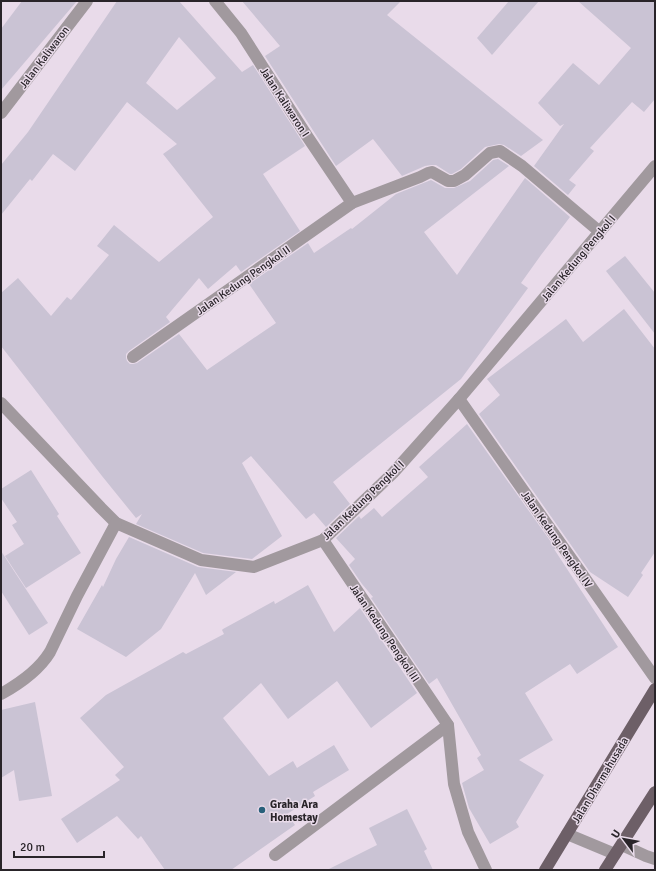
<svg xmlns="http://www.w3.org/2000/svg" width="656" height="871" viewBox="0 0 656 871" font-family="Signika,sans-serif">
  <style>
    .building { fill: #cac3d4; fill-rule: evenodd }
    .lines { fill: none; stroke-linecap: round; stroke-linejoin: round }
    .minor { stroke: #a1999e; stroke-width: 12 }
    .major { stroke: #6d5f67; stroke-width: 12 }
    .poi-dot { fill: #28607a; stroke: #e9dbea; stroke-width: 1.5 }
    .labels { text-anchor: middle; stroke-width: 3; stroke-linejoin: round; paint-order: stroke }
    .street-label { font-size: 11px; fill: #292429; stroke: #e9dbea }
    .poi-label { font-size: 11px; font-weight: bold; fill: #292429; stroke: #e9dbea; text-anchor: start }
  </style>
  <rect width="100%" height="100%" fill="#e9dbea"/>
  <!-- building -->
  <g class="building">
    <polygon points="22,1 77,1 1,90 1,29"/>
    <path d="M117,1H179L242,72L253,65L305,146L263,174L300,231L241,272L236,265L208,289L199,278L166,317L170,322L129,351L126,354V358L127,361L130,364H133L137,363L179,334L207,370L276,323L249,284L308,243L314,253L351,228L352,229L396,194L431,180L445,188H454L470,181L493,160L498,159L509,166L424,232L457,275L525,178L570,217L541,255L521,283L528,288L461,379L333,482L350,504L326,527L314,513L306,519L251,456L242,463L282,536L252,559L203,553L136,524L142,514L136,518L102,476L1,346V293L18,278L51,316L67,297L71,300L109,255L97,246L114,225L159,262L213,217L163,154L177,144L127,102L75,171L53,154L32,181L30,179L1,215V165L28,132ZM179,37L216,78L177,110L146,83Z"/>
    <polygon points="242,1 401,1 387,15 543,140 521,156 504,145 499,144 485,147 461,169 452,174 450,174 436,165 431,165 425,166 402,176 373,139 336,166 265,56 280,46"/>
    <polygon points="509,1 539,1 492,55 477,38"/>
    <polygon points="578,1 655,1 655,99 644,112 632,102 590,148 594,151 569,180 576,185 568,195 534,166 564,124 560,126 538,103 573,63 599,85 631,48"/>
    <polygon points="625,256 655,293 655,334 606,271"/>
    <polygon points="624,309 655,349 655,552 641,573 643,575 628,597 590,572 479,414 500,395 487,379 566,319 583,342"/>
    <polygon points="467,424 556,549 554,549 618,647 577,674 570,664 525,693 553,740 519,760 544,775 516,822 519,827 490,844 469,808 462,783 484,770 477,758 481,755 437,678 429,684 371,598 373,597 362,584 349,565 355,559 336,538 359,516 361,519 374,508 382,517 428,477 419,467"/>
    <polygon points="31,470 59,514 57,516 81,553 26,588 5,556 24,544 12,525 17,522 1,498 1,489"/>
    <polygon points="129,537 198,567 236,572 206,595 195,573 161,629 126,657 77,629 102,585 103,587 116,559"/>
    <polygon points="1,551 48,623 29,635 1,591"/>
    <polygon points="308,585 334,632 360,608 417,693 371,728 337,681 288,719 261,683 223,718 269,776 293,761 297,768 334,745 349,770 313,792 315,796 287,814 295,825 231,870 165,870 141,836 138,839 117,816 77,843 61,819 120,780 115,775 124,767 80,718 106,695 183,652 186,654 224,634 222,630 223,629 274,601 275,604"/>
    <polygon points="35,702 52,796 19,801 14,770 1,778 1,710"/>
    <polygon points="407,809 427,849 424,851 433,870 327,870 377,845 369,828"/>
  </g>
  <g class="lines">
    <!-- minor -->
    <g class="minor">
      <polyline points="215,1 241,33 307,136 352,203"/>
      <polyline points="1,113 87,1"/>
      <polyline points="133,357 352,203 420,177 428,173 432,172 448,181 454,181 465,175 490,153 500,151 522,166 600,232"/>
      <polyline points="459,399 655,678"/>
      <polyline points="1,403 101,508 116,523 201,560 254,567 323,540 393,473 459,399 655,166"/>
      <polyline points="323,540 448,725 454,784 468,832 486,870"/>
      <path d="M1,694C19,684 39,670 50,652L77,596L116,523"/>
      <polyline points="567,834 615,854"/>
      <polyline points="622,845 646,856 655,859"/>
      <polyline points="275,855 448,725"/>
    </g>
    <!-- major -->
    <g class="major">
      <polyline points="545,870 655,689"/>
      <polyline points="605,870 655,792"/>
    </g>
  </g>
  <!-- markers -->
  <circle class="poi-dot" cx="262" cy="810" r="4"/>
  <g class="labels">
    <!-- street labels -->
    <g class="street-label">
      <text transform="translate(44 57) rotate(-53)" y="4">Jalan Kaliwaron</text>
      <text transform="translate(285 102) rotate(57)" y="4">Jalan Kaliwaron I</text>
      <text transform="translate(578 258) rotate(-50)" y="4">Jalan Kedung Pengkol I</text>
      <text transform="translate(243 280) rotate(-35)" y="4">Jalan Kedung Pengkol II</text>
      <text transform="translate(363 500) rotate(-44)" y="4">Jalan Kedung Pengkol I</text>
      <text transform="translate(557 539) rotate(55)" y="4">Jalan Kedung Pengkol IV</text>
      <text transform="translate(385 633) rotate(56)" y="4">Jalan Kedung Pengkol III</text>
      <text transform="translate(600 780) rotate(-59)" y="4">Jalan Dharmahusada</text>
    </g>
    <!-- poi labels -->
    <g class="poi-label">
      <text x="270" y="808">Graha Ara<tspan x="270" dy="13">Homestay</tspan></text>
    </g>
  </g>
  <!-- border -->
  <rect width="656" height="871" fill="none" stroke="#292429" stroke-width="4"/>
  <!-- north arrow -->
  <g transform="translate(624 839) rotate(302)" stroke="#e9dbea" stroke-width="3" paint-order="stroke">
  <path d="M0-3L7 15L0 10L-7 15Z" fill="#292429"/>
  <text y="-6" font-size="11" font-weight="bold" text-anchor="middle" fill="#292429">U</text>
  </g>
  <!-- scale -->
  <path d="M14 851v6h90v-6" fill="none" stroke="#292429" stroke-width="2"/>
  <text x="20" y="851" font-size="12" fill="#292429" stroke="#e9dbea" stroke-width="3" paint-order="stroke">20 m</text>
</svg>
